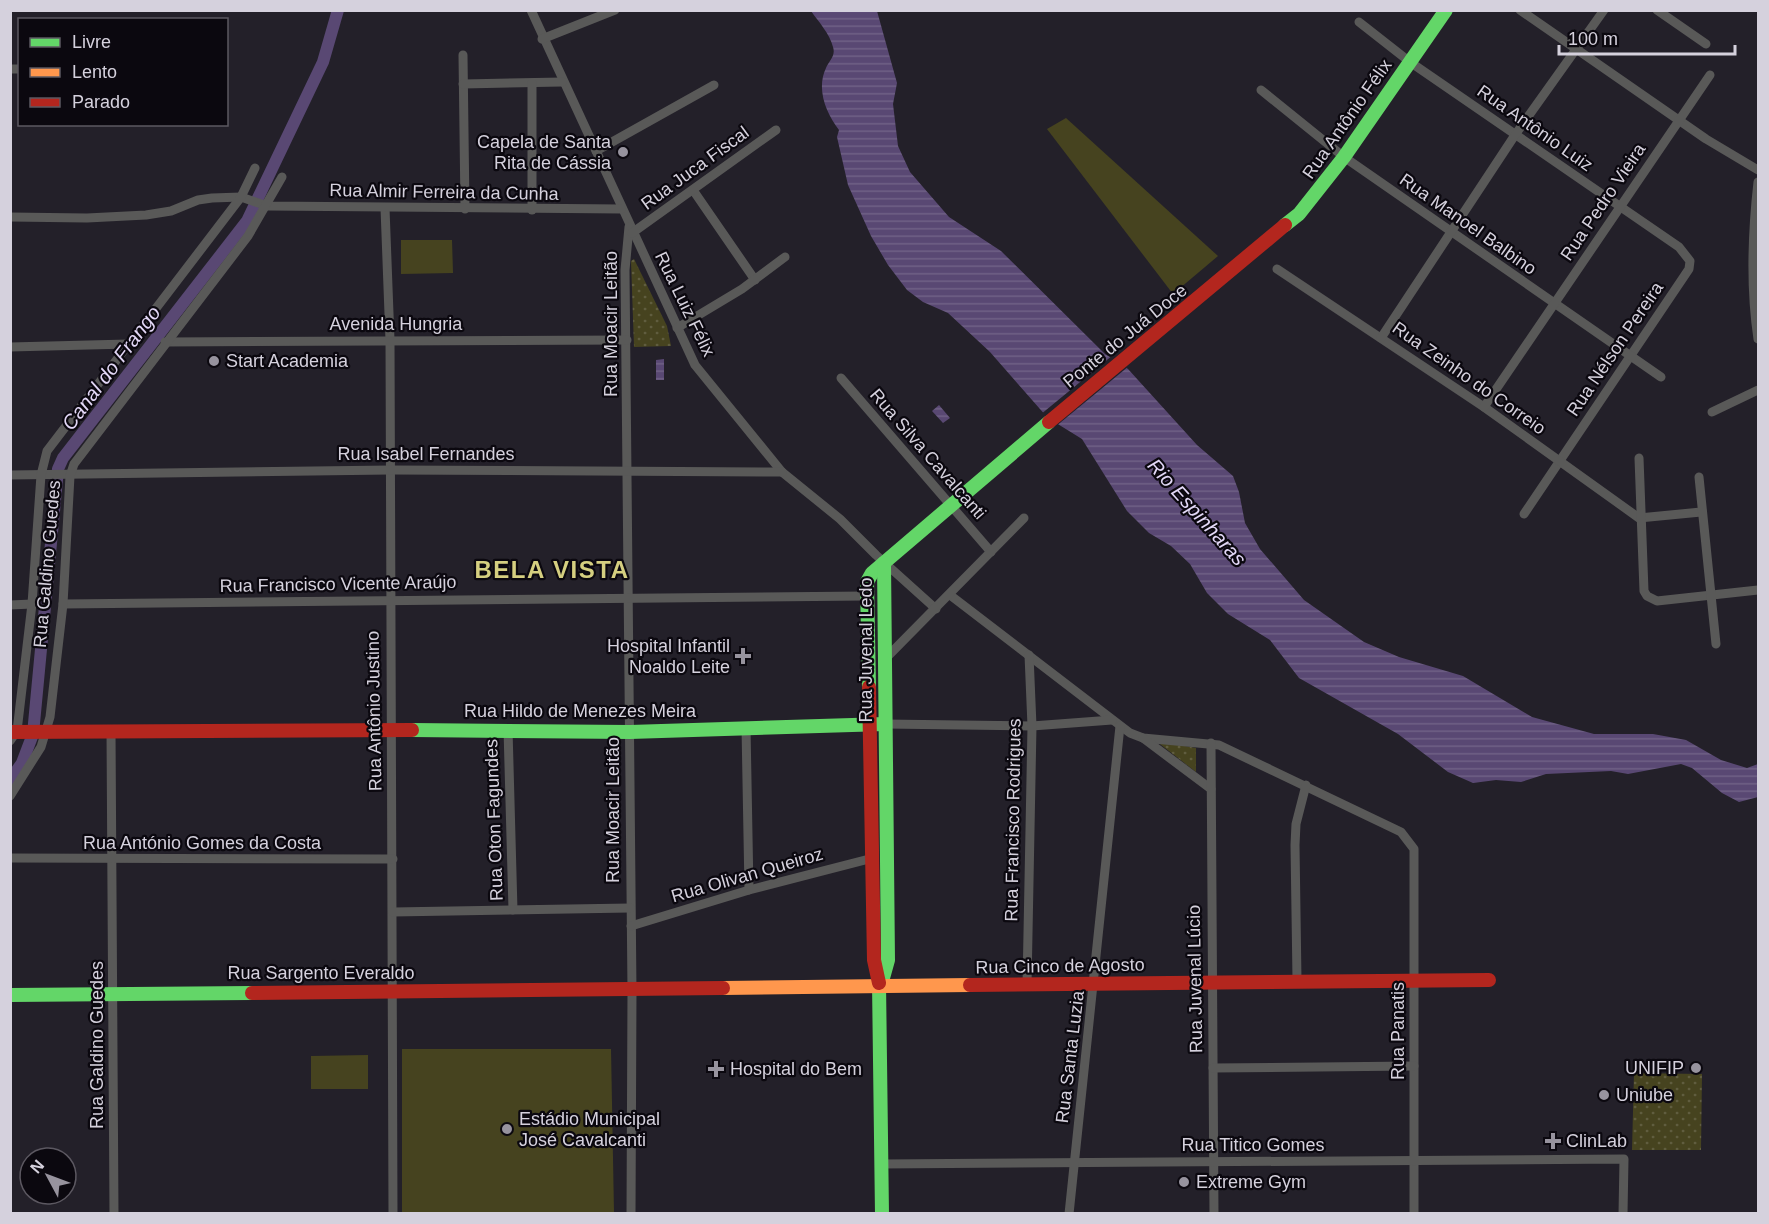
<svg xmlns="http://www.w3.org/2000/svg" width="1769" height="1224" viewBox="0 0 1769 1224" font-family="Helvetica,sans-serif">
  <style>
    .grass { fill: #46431f }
    .park { fill: url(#park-dots) }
    .water { fill: url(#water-rules) }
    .pier { fill: #232029 }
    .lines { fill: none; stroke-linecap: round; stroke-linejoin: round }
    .canal { stroke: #594873; stroke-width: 12 }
    .street { stroke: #595958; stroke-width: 9 }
    .fast { stroke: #63d668; stroke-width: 14 }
    .slow { stroke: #ff974d; stroke-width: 14 }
    .jam { stroke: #b3261e; stroke-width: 14 }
    .poi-dot { fill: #97939e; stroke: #0b080f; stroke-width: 2 }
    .labels { text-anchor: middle; stroke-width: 4.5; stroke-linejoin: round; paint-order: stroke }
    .street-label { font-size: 18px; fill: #d5d1dd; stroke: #0b080f }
    .poi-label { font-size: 18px; fill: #d5d1dd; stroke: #0b080f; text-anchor: start }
    .water-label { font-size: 20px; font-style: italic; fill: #e3d8f7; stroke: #0b080f }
    .district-label { font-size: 24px; font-weight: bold; letter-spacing: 1.5px; fill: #d5cf80; stroke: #0b080f }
  </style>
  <defs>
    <pattern id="park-dots" width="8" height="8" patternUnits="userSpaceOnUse" patternTransform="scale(1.5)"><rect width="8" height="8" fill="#46431f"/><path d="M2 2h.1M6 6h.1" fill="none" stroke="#605d3f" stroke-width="1.8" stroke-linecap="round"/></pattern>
    <pattern id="water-rules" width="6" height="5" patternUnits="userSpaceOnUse" patternTransform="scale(1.5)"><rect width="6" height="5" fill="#594873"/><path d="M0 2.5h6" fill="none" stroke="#706186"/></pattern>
  </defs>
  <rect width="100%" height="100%" fill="#232029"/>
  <!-- grass -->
  <g class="grass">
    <polygon points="1066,118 1218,256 1173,294 1047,129"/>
    <polygon points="401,240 452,240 453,273 401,274"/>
    <polygon points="402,1049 611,1049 614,1213 402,1213"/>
    <polygon points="368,1055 368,1089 311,1089 311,1056"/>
  </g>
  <!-- park -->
  <g class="park">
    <polygon points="634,259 667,326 671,346 634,347 631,261"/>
    <polygon points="1156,741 1196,748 1196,772"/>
    <polygon points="1634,1073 1702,1074 1701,1150 1632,1150"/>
  </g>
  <!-- water -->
  <g class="water">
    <path d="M811,11H877L897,83L893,104L898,146L910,172L949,217L1001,251L1105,354L1116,361L1047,417L990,352L948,313L923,302L907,290L888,265L871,236L848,185L837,137L839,130C826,113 816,89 826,68C829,61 836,56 833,47C830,34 818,21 811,11Z"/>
    <polygon points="664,359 664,380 656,380 656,360"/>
    <polygon points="1117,361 1128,369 1197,445 1233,476 1239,492 1245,523 1260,549 1304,600 1364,642 1399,657 1463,676 1532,717 1594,734 1653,734 1686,740 1721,760 1747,768 1758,764 1758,797 1739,802 1722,793 1692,768 1681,764 1628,774 1611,771 1546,774 1521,782 1496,780 1473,783 1448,772 1398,734 1299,678 1270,640 1228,614 1207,593 1190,564 1171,546 1149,533 1127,511 1082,439 1048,418"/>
    <polygon points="939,405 950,418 943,423 932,411"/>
  </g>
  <!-- pier -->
  <polygon class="pier" points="1113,355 1129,366 1055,427 1040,415"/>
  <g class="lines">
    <!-- canal -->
    <polyline class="canal" points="10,780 22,763 33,734 58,469 63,458 247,221 323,62 338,10"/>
    <!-- street -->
    <g class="street">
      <polyline points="531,10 695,365 782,472 840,519 876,555 936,609"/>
      <polyline points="1520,10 1706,139 1758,170"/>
      <polyline points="1657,10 1706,44"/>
      <polyline points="1359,22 1410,62 1679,247 1690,261 1689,269 1524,514"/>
      <polyline points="542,39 615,10"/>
      <polyline points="463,55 465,209"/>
      <polyline points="10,69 20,69"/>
      <polyline points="463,84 562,82"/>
      <polyline points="1261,90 1344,157 1661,377"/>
      <polyline points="596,151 714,85"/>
      <path d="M1758,182C1752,235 1750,286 1758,339"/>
      <polyline points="693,190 755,280"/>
      <polyline points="385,208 390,340 393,1214"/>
      <polyline points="532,210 532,83"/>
      <polyline points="10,217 87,218 146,215 171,211 198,200 212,198 241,197 267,206 621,209"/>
      <polyline points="629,227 625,270 632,991 631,1214"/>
      <polyline points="632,233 776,130"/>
      <polyline points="1277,269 1484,407 1639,518 1701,512"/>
      <polyline points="677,328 742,289 785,257"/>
      <polyline points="1381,338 1515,135 1604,10"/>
      <polyline points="165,342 627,340"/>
      <polyline points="10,347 128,344"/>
      <polyline points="841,378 991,552"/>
      <polyline points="1484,407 1710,75"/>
      <polyline points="1712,412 1758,390"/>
      <polyline points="1639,458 1644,591 1647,596 1657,601 1758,590"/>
      <polyline points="10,475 390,470 782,472"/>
      <polyline points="1699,477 1716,644"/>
      <polyline points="950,595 1130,733 1143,738 1219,745 1401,832 1414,849 1414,1214"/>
      <polyline points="63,604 866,596"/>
      <polyline points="10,605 32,604"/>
      <polyline points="886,658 1024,518"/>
      <polyline points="885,724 1032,726 1112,720"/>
      <polyline points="746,727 749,890"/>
      <polyline points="508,729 513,910"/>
      <polyline points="111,731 114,1214"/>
      <polyline points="1143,738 1211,789"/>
      <polyline points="10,741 17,731 32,604 41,475 47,451 241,197 255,168"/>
      <polyline points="1211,743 1214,1214"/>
      <polyline points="10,796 41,747 50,717 63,604 70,476 74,464 248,236 282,177"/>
      <polyline points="10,858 393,859"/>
      <polyline points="393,912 630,908"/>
      <polyline points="631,926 749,890 873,858"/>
      <polyline points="1297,980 1295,845 1296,824 1306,785"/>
      <polyline points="1027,985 1032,726 1029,655"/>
      <polyline points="1213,1068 1414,1066"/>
      <polyline points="881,1164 1624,1159 1623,1214"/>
      <polyline points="1069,1214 1120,726"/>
    </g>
    <!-- fast -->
    <g class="fast">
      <polyline points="1285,225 1299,214 1344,157 1446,10"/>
      <polyline points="869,687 867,582 872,573 1049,422"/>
      <polyline points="412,730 630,732 885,724"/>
      <polyline points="879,983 882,1214"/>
      <polyline points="881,985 888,960 884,563"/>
      <polyline points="10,995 252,993"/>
    </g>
    <!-- slow -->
    <polyline class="slow" points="723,988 970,985"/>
    <!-- jam -->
    <g class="jam">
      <polyline points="1049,422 1285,225"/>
      <polyline points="869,687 874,960 879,983"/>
      <polyline points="10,732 412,730"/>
      <polyline points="970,985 1489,980"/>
      <polyline points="252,993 723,988"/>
    </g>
  </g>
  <!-- markers -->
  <g class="poi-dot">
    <circle cx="623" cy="152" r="6"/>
    <circle cx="214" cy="361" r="6"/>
    <path d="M740 647h6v6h6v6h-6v6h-6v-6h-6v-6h6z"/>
    <circle cx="1696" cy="1068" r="6"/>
    <path d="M713 1060h6v6h6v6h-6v6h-6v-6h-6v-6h6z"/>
    <circle cx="1604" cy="1095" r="6"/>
    <circle cx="507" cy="1129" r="6"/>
    <path d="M1550 1132h6v6h6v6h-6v6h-6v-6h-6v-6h6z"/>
    <circle cx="1184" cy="1182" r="6"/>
  </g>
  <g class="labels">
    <!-- street labels -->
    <g class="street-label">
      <text transform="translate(1347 119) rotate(-55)" y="6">Rua Antônio Félix</text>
      <text transform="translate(1535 128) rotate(35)" y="6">Rua Antônio Luiz</text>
      <text transform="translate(695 168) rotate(-36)" y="6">Rua Juca Fiscal</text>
      <text transform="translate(444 192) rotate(1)" y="6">Rua Almir Ferreira da Cunha</text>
      <text transform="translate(1603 202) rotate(-56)" y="6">Rua Pedro Vieira</text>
      <text transform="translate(1468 224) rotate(35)" y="6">Rua Manoel Balbino</text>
      <text transform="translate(685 304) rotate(64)" y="6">Rua Luiz Félix</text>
      <text x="396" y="330">Avenida Hungria</text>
      <text transform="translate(611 324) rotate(-90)" y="6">Rua Moacir Leitão</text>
      <text transform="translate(1125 336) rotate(-39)" y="6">Ponte do Juá Doce</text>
      <text transform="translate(1615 349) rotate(-56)" y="6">Rua Nélson Pereira</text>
      <text transform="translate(1469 378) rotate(35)" y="6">Rua Zeinho do Correio</text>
      <text x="426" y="460">Rua Isabel Fernandes</text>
      <text transform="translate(928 454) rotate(49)" y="6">Rua Silva Cavalcanti</text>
      <text transform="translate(47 564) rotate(-85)" y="6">Rua Galdino Guedes</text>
      <text transform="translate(338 584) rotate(-1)" y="6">Rua Francisco Vicente Araújo</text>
      <text transform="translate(866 650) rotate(-90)" y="6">Rua Juvenal Ledo</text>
      <text transform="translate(374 711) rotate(-91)" y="6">Rua Antônio Justino</text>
      <text x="580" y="717">Rua Hildo de Menezes Meira</text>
      <text transform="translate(613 810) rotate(-90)" y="6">Rua Moacir Leitão</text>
      <text transform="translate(494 820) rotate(-92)" y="6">Rua Oton Fagundes</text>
      <text transform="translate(1013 820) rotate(-89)" y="6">Rua Francisco Rodrigues</text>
      <text x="202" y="849">Rua António Gomes da Costa</text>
      <text transform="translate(747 875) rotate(-16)" y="6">Rua Olivan Queiroz</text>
      <text transform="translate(1060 966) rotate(-1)" y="6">Rua Cinco de Agosto</text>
      <text x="321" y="979">Rua Sargento Everaldo</text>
      <text transform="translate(1195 979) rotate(-91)" y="6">Rua Juvenal Lúcio</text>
      <text transform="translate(1398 1031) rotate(-90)" y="6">Rua Panatis</text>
      <text transform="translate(97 1045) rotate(-90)" y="6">Rua Galdino Guedes</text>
      <text transform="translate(1070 1057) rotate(-83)" y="6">Rua Santa Luzia</text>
      <text x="1253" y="1151">Rua Titico Gomes</text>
    </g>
    <!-- poi labels -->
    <g class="poi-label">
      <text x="611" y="148" text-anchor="end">Capela de Santa<tspan x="611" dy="21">Rita de Cássia</tspan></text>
      <text x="226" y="367">Start Academia</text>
      <text x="730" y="652" text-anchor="end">Hospital Infantil<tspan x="730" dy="21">Noaldo Leite</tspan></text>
      <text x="1684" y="1074" text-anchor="end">UNIFIP</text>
      <text x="730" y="1075">Hospital do Bem</text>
      <text x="1616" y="1101">Uniube</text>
      <text x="519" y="1125">Estádio Municipal<tspan x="519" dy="21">José Cavalcanti</tspan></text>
      <text x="1566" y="1147">ClinLab</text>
      <text x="1196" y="1188">Extreme Gym</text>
    </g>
    <!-- water labels -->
    <g class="water-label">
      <text transform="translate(111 368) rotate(-53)" y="7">Canal do Frango</text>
      <text transform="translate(1197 512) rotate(48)" y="7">Rio Espinharas</text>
    </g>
    <!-- district labels -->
    <g class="district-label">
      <text x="552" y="578">BELA VISTA</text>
    </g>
  </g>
  <!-- border -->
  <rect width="1769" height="1224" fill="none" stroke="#d5d1dd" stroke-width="24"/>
  <!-- legend -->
  <rect x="18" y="18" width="210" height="108" fill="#0b080f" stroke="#5c5861" stroke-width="1.5"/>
  <rect x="30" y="38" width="30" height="9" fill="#63d668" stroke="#5c5861" stroke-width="1.5"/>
  <text x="72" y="48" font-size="18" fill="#d5d1dd">Livre</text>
  <rect x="30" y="68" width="30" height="9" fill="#ff974d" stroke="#5c5861" stroke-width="1.5"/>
  <text x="72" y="78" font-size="18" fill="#d5d1dd">Lento</text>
  <rect x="30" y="98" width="30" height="9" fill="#b3261e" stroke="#5c5861" stroke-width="1.5"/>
  <text x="72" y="108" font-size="18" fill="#d5d1dd">Parado</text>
  <!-- north arrow -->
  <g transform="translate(48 1176) rotate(311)"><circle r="28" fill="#0b080f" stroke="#5c5861" stroke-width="1.5"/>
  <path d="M0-4.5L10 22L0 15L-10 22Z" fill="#97939e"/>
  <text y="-9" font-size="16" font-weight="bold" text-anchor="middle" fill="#d5d1dd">N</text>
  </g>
  <!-- scale -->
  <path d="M1559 45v9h176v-9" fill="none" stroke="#d5d1dd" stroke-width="3"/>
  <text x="1568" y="45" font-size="18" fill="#d5d1dd" stroke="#0b080f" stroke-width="4.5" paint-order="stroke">100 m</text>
</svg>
